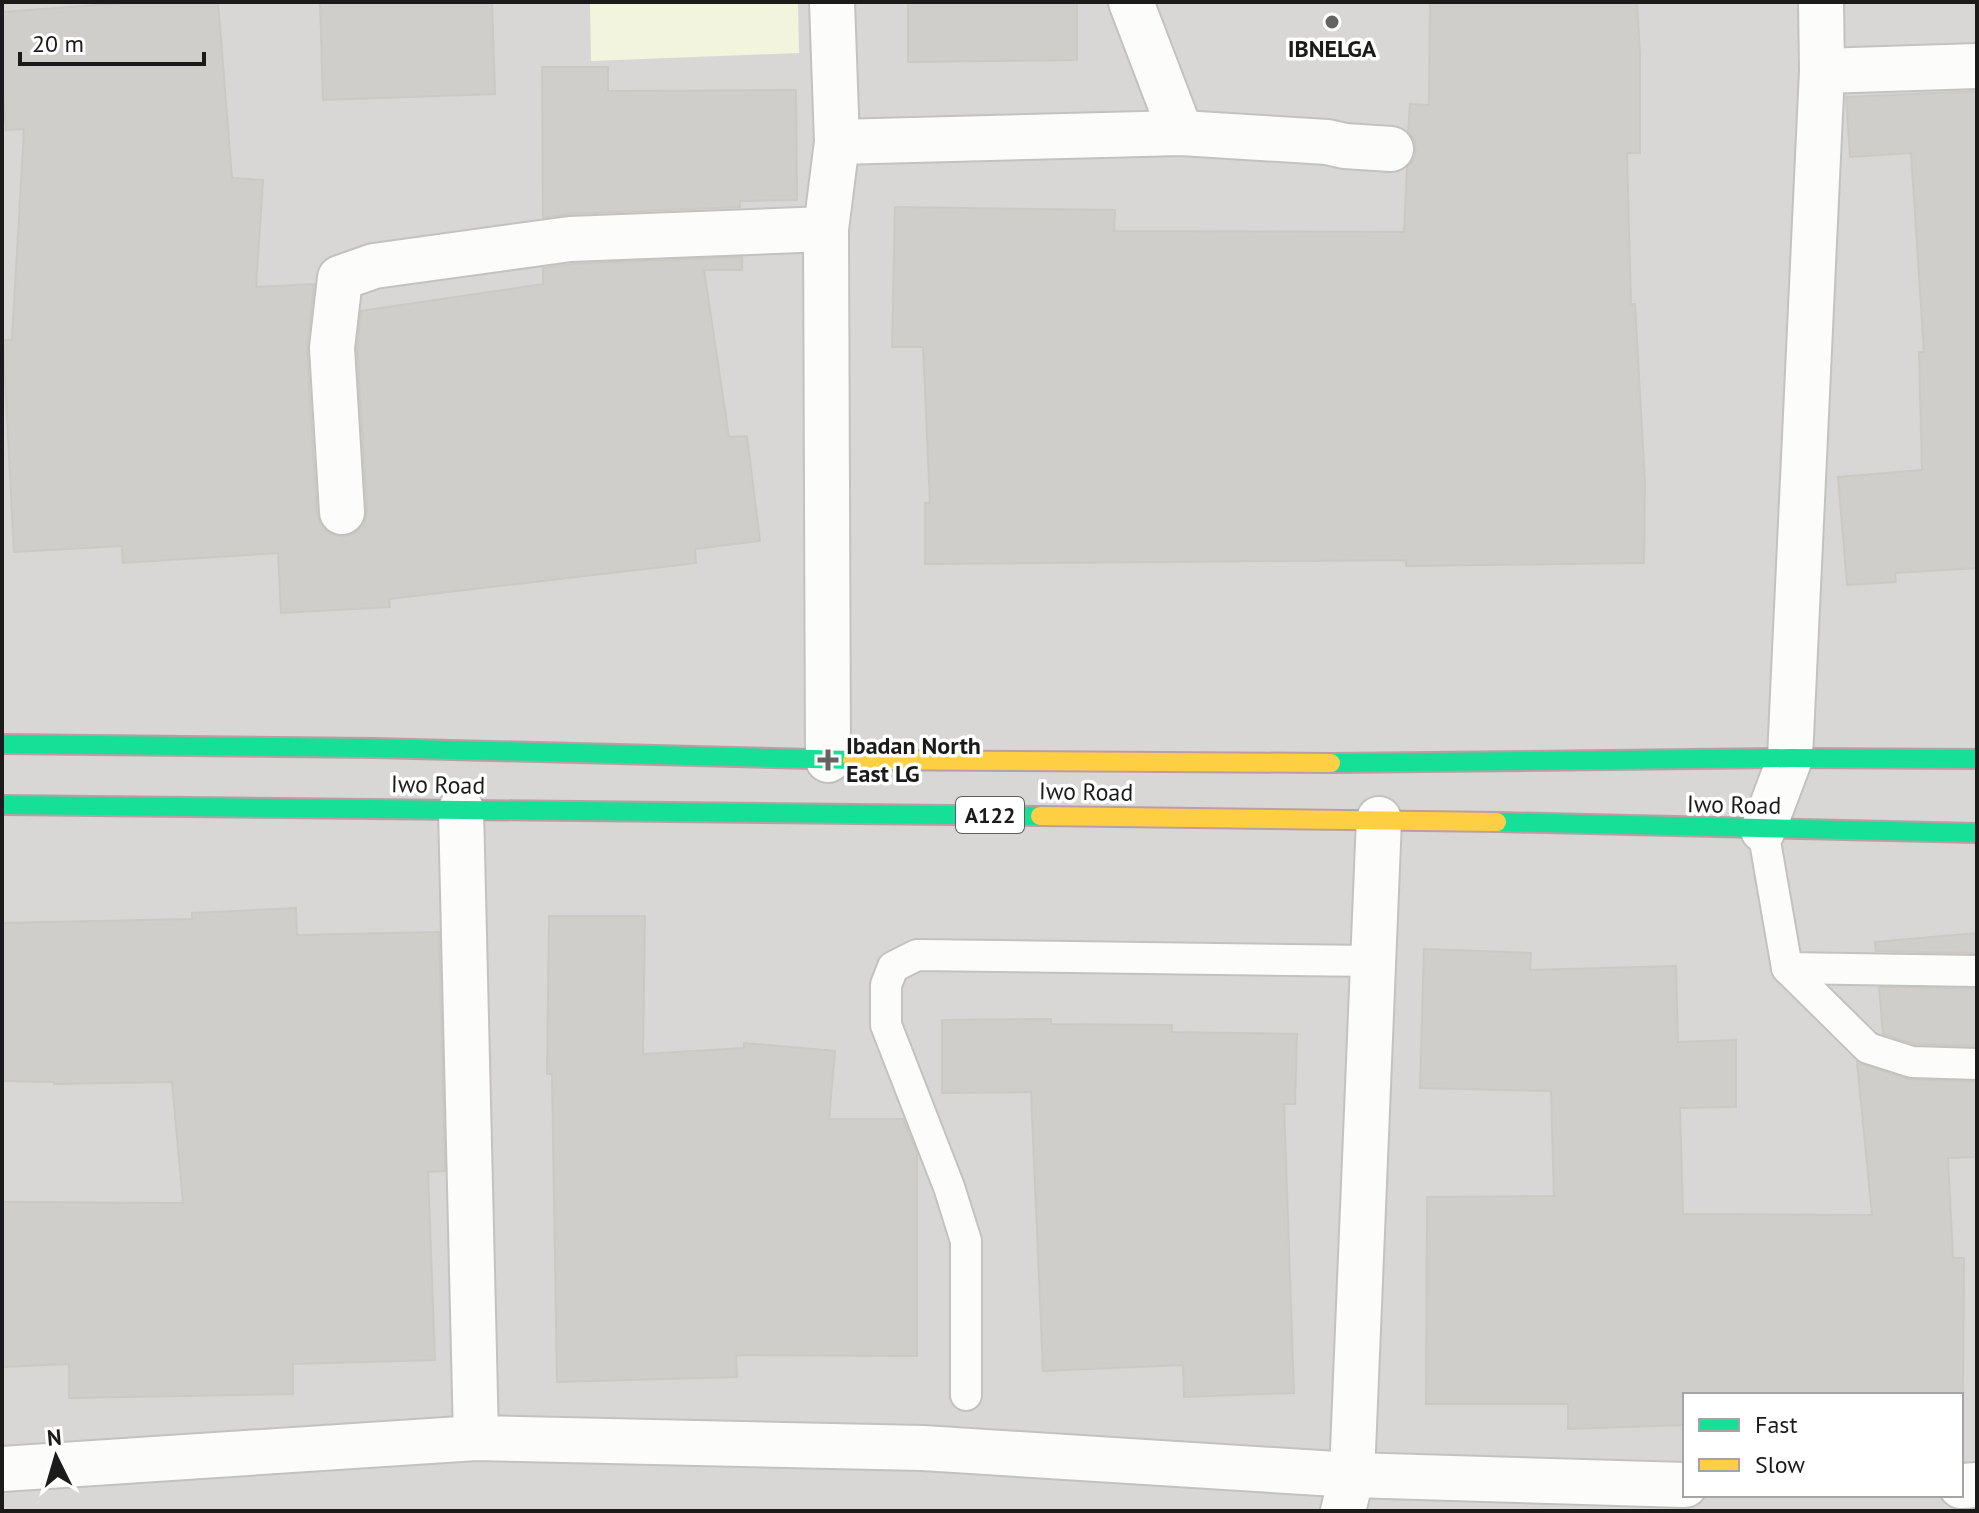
<svg xmlns="http://www.w3.org/2000/svg" width="1979" height="1513" viewBox="0 0 1979 1513" font-family="'PT Sans',sans-serif">
  <style>
    .residential { fill: #d8d7d5; fill-rule: evenodd }
    .education { fill: #f3f4dd }
    .building { fill: #d0ceca; stroke: #ccc9c4; stroke-width: 2 }
    .lines { fill: none; stroke-linecap: round; stroke-linejoin: round }
    .lane-casing { stroke: #c2c2bf; stroke-width: 34 }
    .street-casing { stroke: #c2c2bf; stroke-width: 48 }
    .fast-casing { stroke: #bd9da4; stroke-width: 22 }
    .slow-casing { stroke: #bd9da4; stroke-width: 22 }
    .lane { stroke: #fcfcfb; stroke-width: 30 }
    .street { stroke: #fcfcfb; stroke-width: 44 }
    .fast { stroke: #16e098; stroke-width: 18 }
    .slow { stroke: #ffcf43; stroke-width: 18 }
    .poi-dot { fill: #636361; stroke: #fff; stroke-width: 3 }
    .labels { text-anchor: middle; stroke-width: 7; stroke-linejoin: round; paint-order: stroke }
    .shield { fill: #fff; stroke: #5f5f5f; stroke-width: 2 }
    .shield-label { font-size: 22px; font-weight: bold; fill: #1b1b1b }
    .poi-label { font-size: 24px; font-weight: bold; fill: #1b1b1b; stroke: #fff }
    .street-label { font-size: 24px; fill: #1b1b1b; stroke: #fff }
  </style>
  <rect width="100%" height="100%" fill="#e9e8e3"/>
  <!-- residential -->
  <path class="residential" d="M2,2H1977V1511H2ZM1685,1395H1961V1495H1685Z"/>
  <!-- education -->
  <polygon class="education" points="590,2 798,2 799,53 591,61"/>
  <!-- building -->
  <g class="building">
    <polygon points="138,2 218,2 232,178 263,180 256,287 314,284 307,350 317,514 321,525 330,534 343,537 355,533 364,524 367,511 357,349 361,311 543,284 543,268 572,264 742,257 742,270 704,270 729,437 747,436 760,541 695,549 696,563 389,599 390,607 281,613 278,553 123,563 122,546 14,552 3,340 12,340 24,129 6,130 2,79 2,12"/>
    <polygon points="320,2 492,2 495,94 323,100"/>
    <polygon points="908,2 1077,2 1077,60 908,62"/>
    <polygon points="1430,2 1637,2 1640,54 1640,153 1627,153 1631,304 1635,304 1645,483 1644,563 1406,566 1406,560 925,564 925,503 930,503 923,347 892,347 895,207 1115,210 1114,231 1404,232 1407,167 1412,162 1416,150 1414,139 1408,132 1410,104 1429,105"/>
    <polygon points="542,67 608,67 608,91 796,90 797,200 740,201 740,207 569,214 543,218"/>
    <polygon points="1977,91 1977,568 1895,573 1896,582 1847,585 1838,477 1922,470 1919,352 1924,352 1911,153 1850,157 1846,97"/>
    <polygon points="296,908 297,935 439,932 445,1171 428,1172 435,1360 293,1364 293,1394 69,1398 69,1364 2,1367 2,1202 183,1203 172,1082 54,1084 54,1082 2,1081 2,923 192,919 192,913"/>
    <polygon points="549,916 645,916 643,1054 744,1048 744,1043 835,1051 829,1119 903,1119 917,1153 917,1356 736,1355 737,1377 557,1382 552,1074 547,1074"/>
    <polygon points="1977,933 1977,953 1876,951 1875,942"/>
    <polygon points="1424,949 1531,953 1530,970 1676,966 1678,1042 1736,1040 1736,1107 1680,1108 1683,1214 1872,1215 1857,1062 1907,1079 1977,1082 1977,1157 1948,1158 1953,1258 1964,1258 1963,1395 1684,1395 1684,1425 1568,1429 1568,1404 1426,1404 1427,1197 1554,1196 1551,1091 1420,1088"/>
    <polygon points="1879,987 1977,989 1977,1046 1915,1044 1883,1034"/>
    <polygon points="1051,1019 1051,1024 1172,1025 1172,1032 1297,1034 1295,1104 1284,1104 1294,1393 1184,1397 1183,1365 1043,1371 1031,1092 942,1093 942,1020"/>
  </g>
  <g class="lines">
    <defs>
      <g id="lane">
        <polyline points="1763,830 1787,968 1977,971"/>
        <polyline points="1787,968 1868,1048 1912,1062 1977,1064"/>
        <polyline points="966,1395 966,1241 949,1187 886,1025 886,985 893,967 917,955 1373,961"/>
      </g>
      <g id="street">
        <polyline points="1131,2 1181,133"/>
        <polyline points="1822,71 1977,66"/>
        <polyline points="837,142 1181,133 1327,142 1345,146 1391,149"/>
        <polyline points="342,512 332,348 340,278 374,266 570,239 826,229"/>
        <polyline points="828,760 826,229 837,142 832,2"/>
        <polyline points="461,809 476,1438"/>
        <polyline points="1763,830 1790,758 1822,71 1821,2"/>
        <polyline points="2,1469 476,1438 923,1448 1352,1475 1685,1485"/>
        <polyline points="1961,1486 1977,1485"/>
        <polyline points="1343,1511 1352,1475 1379,819"/>
      </g>
      <g id="fast">
        <polyline points="2,744 374,748 852,760"/>
        <polyline points="1331,763 1790,758 1977,759"/>
        <polyline points="2,805 1040,816"/>
        <polyline points="1497,822 1977,833"/>
      </g>
      <g id="slow">
        <polyline points="852,760 1331,763"/>
        <polyline points="1040,816 1497,822"/>
      </g>
    </defs>
    <!-- lane casing -->
    <use href="#lane" class="lane-casing"/>
    <!-- street casing -->
    <use href="#street" class="street-casing"/>
    <!-- fast casing -->
    <use href="#fast" class="fast-casing"/>
    <!-- slow casing -->
    <use href="#slow" class="slow-casing"/>
    <!-- lane -->
    <use href="#lane" class="lane"/>
    <!-- street -->
    <use href="#street" class="street"/>
    <!-- fast -->
    <use href="#fast" class="fast"/>
    <!-- slow -->
    <use href="#slow" class="slow"/>
  </g>
  <!-- markers -->
  <g class="poi-dot">
    <circle cx="1332" cy="22" r="8"/>
    <path d="M824 748h8v8h8v8h-8v8h-8v-8h-8v-8h8z"/>
  </g>
  <g class="labels">
    <!-- shield labels -->
    <rect class="shield" x="956" y="797" width="68" height="36" rx="6"/>
    <g class="shield-label">
      <text x="990" y="823">A122</text>
    </g>
    <!-- poi labels -->
    <g class="poi-label">
      <text x="1332" y="57">IBNELGA</text>
      <text x="846" y="754" text-anchor="start">Ibadan North<tspan x="846" dy="28">East LG</tspan></text>
    </g>
    <!-- street labels -->
    <g class="street-label">
      <text transform="translate(438 785) rotate(1)" y="8">Iwo Road</text>
      <text transform="translate(1086 792) rotate(1)" y="8">Iwo Road</text>
      <text transform="translate(1734 805) rotate(1)" y="8">Iwo Road</text>
    </g>
  </g>
  <!-- border -->
  <rect width="1979" height="1513" fill="none" stroke="#1b1b1b" stroke-width="8"/>
  <!-- legend -->
  <rect x="1683" y="1393" width="280" height="104" fill="#ffffff" stroke="#a4a4a4" stroke-width="2"/>
  <rect x="1699" y="1419" width="40" height="12" fill="#16e098" stroke="#a4a4a4" stroke-width="2"/>
  <text x="1755" y="1433" font-size="24" fill="#1b1b1b">Fast</text>
  <rect x="1699" y="1459" width="40" height="12" fill="#ffcf43" stroke="#a4a4a4" stroke-width="2"/>
  <text x="1755" y="1473" font-size="24" fill="#1b1b1b">Slow</text>
  <!-- north arrow -->
  <g transform="translate(56 1457) rotate(355)" stroke="#ffffff" stroke-width="6" paint-order="stroke">
  <path d="M0-6L14 30L0 20L-14 30Z" fill="#1b1b1b"/>
  <text y="-12" font-size="22" font-weight="bold" text-anchor="middle" fill="#1b1b1b">N</text>
  </g>
  <!-- scale -->
  <path d="M20 52v12h184v-12" fill="none" stroke="#1b1b1b" stroke-width="4"/>
  <text x="32" y="52" font-size="24" fill="#1b1b1b" stroke="#ffffff" stroke-width="6" paint-order="stroke">20 m</text>
</svg>
